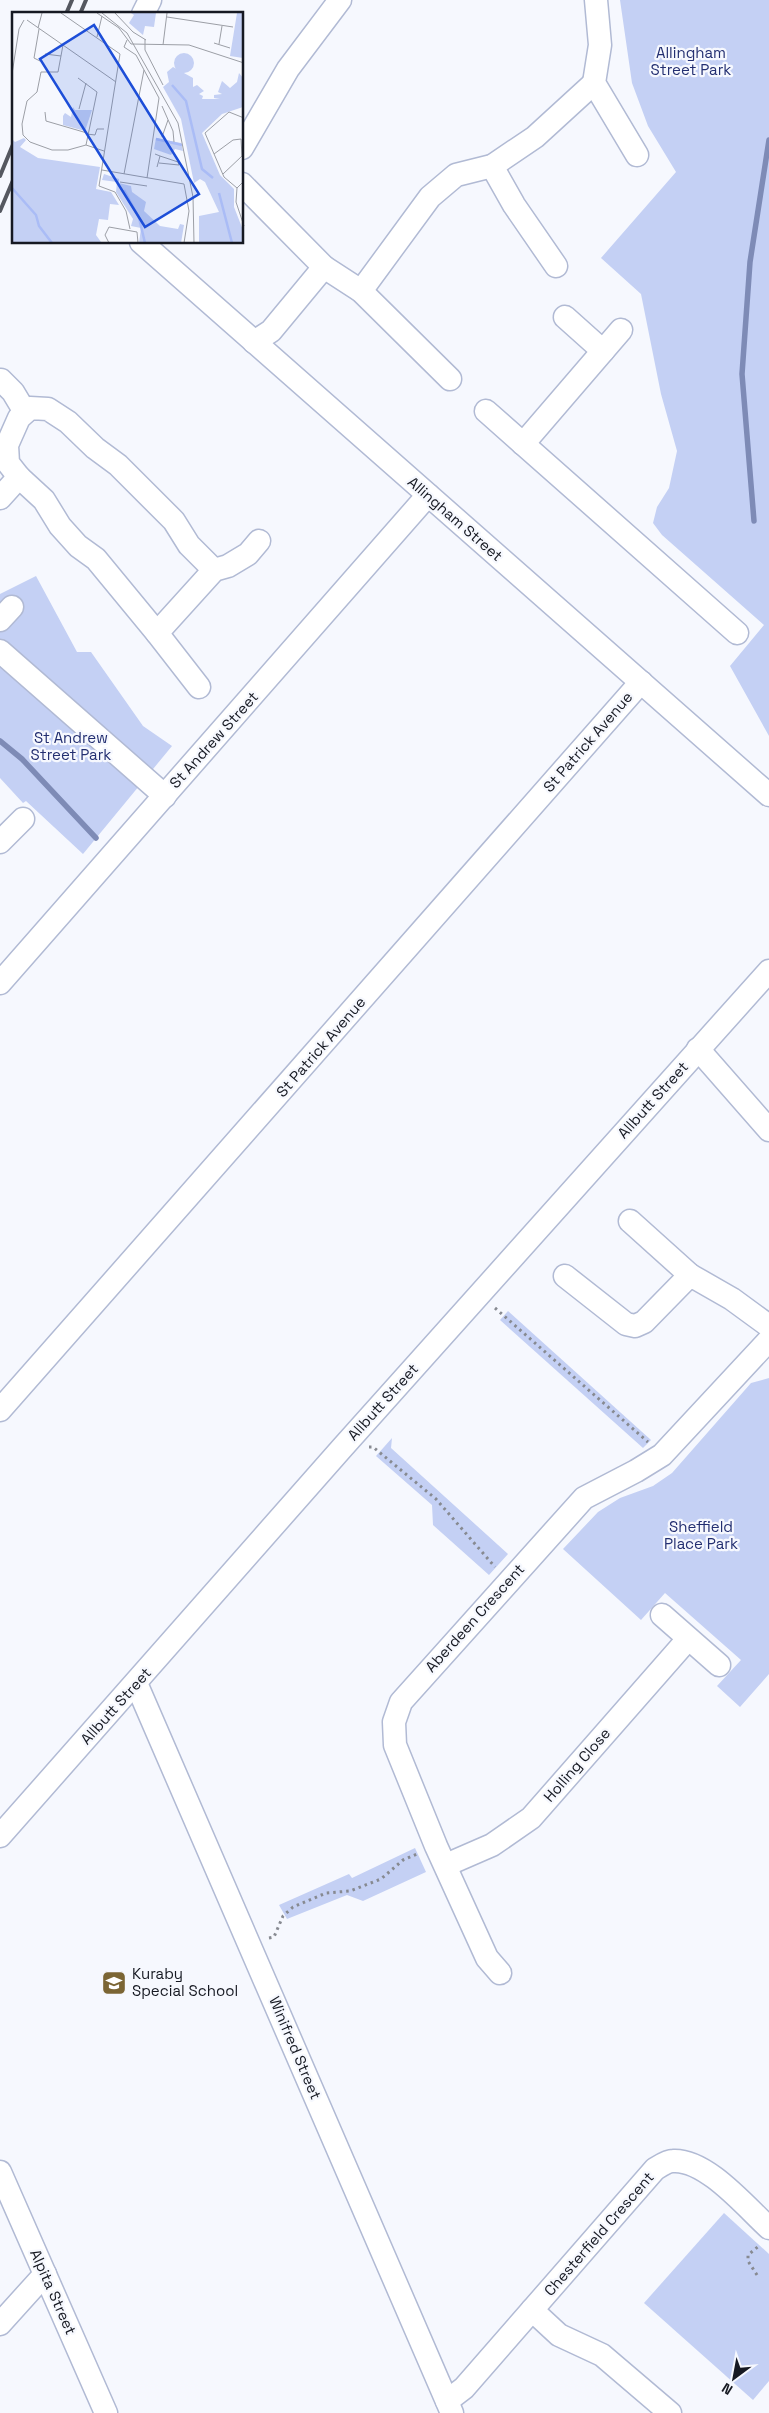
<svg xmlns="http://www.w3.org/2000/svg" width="769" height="2413" viewBox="0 0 769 2413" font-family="'Space Grotesk',sans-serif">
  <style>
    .green { fill: #c4d0f4 }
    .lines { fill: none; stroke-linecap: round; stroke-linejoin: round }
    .stream { stroke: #7e8bb6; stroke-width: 5.5 }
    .minor-casing { stroke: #b1bad4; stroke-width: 25 }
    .path { stroke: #878a91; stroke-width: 3; stroke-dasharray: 2.5 4; stroke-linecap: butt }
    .minor { stroke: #fff; stroke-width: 22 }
    .rail { stroke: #555860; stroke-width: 4 }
    .labels { text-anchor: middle; stroke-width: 4.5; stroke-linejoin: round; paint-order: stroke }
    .park-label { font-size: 15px; fill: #232f71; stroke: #f6f8fe }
    .street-label { font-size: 15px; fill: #161922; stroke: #f6f8fe }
    .poi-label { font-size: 15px; fill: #161922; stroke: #f6f8fe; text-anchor: start }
    .inset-river { fill: none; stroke: #aabcf6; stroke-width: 2.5 }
    .inset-road { fill: none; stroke: #9c9fa6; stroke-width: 1 }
    .view { fill: #1d4ed8; fill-opacity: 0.15; stroke: #1d4ed8; stroke-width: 2.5 }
    .inset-edge { fill: none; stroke: #161922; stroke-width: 2.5 }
  </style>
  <rect width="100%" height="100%" fill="#f6f8fe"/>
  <!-- green -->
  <g class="green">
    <polygon points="620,0 769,0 769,736 730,666 764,625 662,535 653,523 657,507 669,488 677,451 661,394 641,294 601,258 676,172 648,126 632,83"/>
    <polygon points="36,576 77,652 91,652 143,726 172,746 83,854 26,801 23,803 0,778 0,594"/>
    <polygon points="508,1311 651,1440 643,1448 500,1320"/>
    <polygon points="769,1378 769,1674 740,1707 717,1686 741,1660 665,1593 641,1620 563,1549 598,1512 620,1498 653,1486 672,1473 751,1383"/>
    <polygon points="392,1438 391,1448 508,1554 489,1575 433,1525 432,1505 376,1456"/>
    <polygon points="415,1848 426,1872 363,1901 347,1895 287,1919 279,1905 349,1874 352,1878"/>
    <polygon points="724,2213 769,2254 769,2381 753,2400 644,2303"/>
  </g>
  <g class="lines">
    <!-- stream -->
    <g class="stream">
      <polyline points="754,521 742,374 750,262 769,140"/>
      <polyline points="0,741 22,759 96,838"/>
    </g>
    <defs>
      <g id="minor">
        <polyline points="596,0 600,45 594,83 637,155"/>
        <polyline points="143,14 150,0"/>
        <polyline points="242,148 288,69 340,0"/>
        <polyline points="492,166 514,205 556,266"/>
        <polyline points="242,184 324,267 361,291 450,379"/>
        <polyline points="141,242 769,795"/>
        <polyline points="361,291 430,197 456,175 492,166 535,137 594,83"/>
        <polyline points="565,317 603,351"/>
        <polyline points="254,342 271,331 324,267"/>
        <polyline points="1,380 13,392 25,412"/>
        <polyline points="486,411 737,633"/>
        <polyline points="523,444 621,330"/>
        <polyline points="0,498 19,477"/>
        <polyline points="0,620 12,607"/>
        <polyline points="157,633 96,559 78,546 60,526 44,500 19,477 8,463 7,445 19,418 30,408 48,409 68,422 95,448 118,465 174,521 189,545 214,570"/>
        <polyline points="0,651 165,796"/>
        <polyline points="199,687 157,633 214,570 228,566 248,554 259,541"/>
        <polyline points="0,842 23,819"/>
        <polyline points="0,983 428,495"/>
        <polyline points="698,1049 769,1130"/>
        <polyline points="630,1221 690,1275"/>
        <polyline points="565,1276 626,1324 635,1326 644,1322 690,1275 732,1299 769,1326"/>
        <polyline points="0,1410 641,682"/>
        <polyline points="662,1615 719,1665"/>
        <polyline points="136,1683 452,2413"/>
        <polyline points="0,1836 342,1448 769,971"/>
        <polyline points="446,1865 492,1845 531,1818 688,1639"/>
        <polyline points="500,1973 487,1958 436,1846 395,1745 394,1722 401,1702 584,1498 636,1471 662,1455 769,1340"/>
        <polyline points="0,2172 106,2413"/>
        <polyline points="532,2310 559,2335 602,2355 670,2413"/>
        <polyline points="0,2324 45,2274"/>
        <path d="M447,2401L464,2388L655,2169C660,2166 667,2161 673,2161C706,2159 745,2206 769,2228"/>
      </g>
    </defs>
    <!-- minor casing -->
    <use href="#minor" class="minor-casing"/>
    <!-- path -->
    <g class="path">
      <polyline points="495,1308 648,1442"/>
      <polyline points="369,1447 373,1447 436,1499 495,1567"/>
      <polyline points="269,1938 274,1937 283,1916 293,1907 326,1893 350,1891 381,1879 403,1860 417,1854"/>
      <polyline points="757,2275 748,2261 748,2255 760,2245"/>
    </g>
    <!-- minor -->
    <use href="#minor" class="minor"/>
    <!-- rail -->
    <g class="rail">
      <polyline points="66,14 72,0"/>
      <polyline points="80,14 86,0"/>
      <polyline points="0,176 14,142"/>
      <polyline points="0,211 14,178"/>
    </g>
  </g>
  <!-- icons -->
  <defs>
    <symbol id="school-square" viewBox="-11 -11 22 22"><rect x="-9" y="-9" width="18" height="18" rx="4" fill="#7b6534" stroke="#f6f8fe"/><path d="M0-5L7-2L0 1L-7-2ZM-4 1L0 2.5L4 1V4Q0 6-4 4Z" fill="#fff"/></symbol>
  </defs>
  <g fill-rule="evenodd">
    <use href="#school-square" x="100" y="1969" width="28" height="28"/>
  </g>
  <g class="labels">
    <!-- park labels -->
    <g class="park-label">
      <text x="691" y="58">Allingham<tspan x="691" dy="17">Street Park</tspan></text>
      <text x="71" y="743">St Andrew<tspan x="71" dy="17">Street Park</tspan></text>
      <text x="701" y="1532">Sheffield<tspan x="701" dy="17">Place Park</tspan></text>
    </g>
    <!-- street labels -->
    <g class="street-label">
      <text transform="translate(455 519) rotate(41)" y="5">Allingham Street</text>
      <text transform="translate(214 740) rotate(-48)" y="5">St Andrew Street</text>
      <text transform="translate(588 742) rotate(-49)" y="5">St Patrick Avenue</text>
      <text transform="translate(321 1047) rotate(-49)" y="5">St Patrick Avenue</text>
      <text transform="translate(653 1100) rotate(-48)" y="5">Allbutt Street</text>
      <text transform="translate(383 1402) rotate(-48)" y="5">Allbutt Street</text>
      <text transform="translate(475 1618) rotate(-48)" y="5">Aberdeen Crescent</text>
      <text transform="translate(116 1706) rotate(-48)" y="5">Allbutt Street</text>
      <text transform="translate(577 1765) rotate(-49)" y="5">Holling Close</text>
      <text transform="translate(295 2048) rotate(67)" y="5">Winifred Street</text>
      <text transform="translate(599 2234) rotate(-49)" y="5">Chesterfield Crescent</text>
      <text transform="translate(53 2292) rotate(66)" y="5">Alpita Street</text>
    </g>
    <!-- poi labels -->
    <g class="poi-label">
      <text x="132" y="1979">Kuraby<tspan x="132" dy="17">Special School</tspan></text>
    </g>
  </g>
  <!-- overview -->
  <g transform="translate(12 12)">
    <rect width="231" height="231" fill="#f6f8fe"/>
    <path d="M119,1H144L142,15L133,14L131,23L117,11L122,3ZM225,1H231V46L218,44ZM162 51a10 10 0 1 1 20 0a10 10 0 1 1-20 0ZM161,55L181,66V75L185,73L192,79L187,82L191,84L190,87H208L202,86V83L210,82L206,80L210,69L218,76L225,70L227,61L231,66V95L210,102L190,121L208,163L222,177V195L231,218V231H187V204L207,200L193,170L188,167L182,171L169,107L151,75L157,70L155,60ZM61,95L63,98H80L73,119L51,113V104L53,101L59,105ZM12,126L14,128L8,135L26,146L88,155L84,177L99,180L107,193L98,192L96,208L87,207L84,223L89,230L95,231H0V127L3,130ZM144,126L169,131L171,139L163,137L159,143L142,137ZM92,162L107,167V171L119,174L120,180L134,190L132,199L148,214L166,217L168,212L172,213L169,231H127L129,216L119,214L121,207L104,180L105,170L90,168Z" fill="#c4d0f4"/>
    <path class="inset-river" d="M160,73L174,89L190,157L201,166M144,127L170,133M0,176L24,203L27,214L40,231M112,178L127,206L133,231M207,181L220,231"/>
    <path class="inset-road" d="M49,1L108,42L87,174L103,180L114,199L118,217M85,1L107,16L119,32L177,33L232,51M90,1L115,21L166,111L181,185L182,231M103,1L121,20L134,28M155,5L221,15M15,8L104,70M26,16L30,1M27,17L22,46L28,49M85,25L90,4M133,27V38L151,73M115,28L112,35L124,43L147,86L135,166M202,31L218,36M207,32L210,14M51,33L46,60H29L25,80L15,89L10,112L11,123L18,130L40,138H56L74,133L92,139M151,33L155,1M33,42L49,44M0,62L7,17L12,8M66,66L85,80L74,133M150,94L161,119L162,130M67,97L74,71M33,100L34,109L75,121M75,122L83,123L85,117H92M150,125L156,108M143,142L148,144L145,155M202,142L221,128L229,127L230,144L211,162M147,151L167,153L166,150L148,144M90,158L172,172L177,199L172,231M112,162L132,58M232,169L225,176L224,190L232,214M108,170L135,174M225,176L212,165L193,121L217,100L232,106M97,231L93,223L97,215L125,220L126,231"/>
    <path class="view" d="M82,13L187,182L133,215L28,47Z"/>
    <rect width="231" height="231" class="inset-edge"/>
  </g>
  <!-- north arrow -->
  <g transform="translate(734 2378) rotate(212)" stroke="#f6f8fe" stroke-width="4" paint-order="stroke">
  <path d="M0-4L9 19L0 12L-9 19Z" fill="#161922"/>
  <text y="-8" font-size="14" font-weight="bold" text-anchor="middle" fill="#161922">N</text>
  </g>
</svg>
